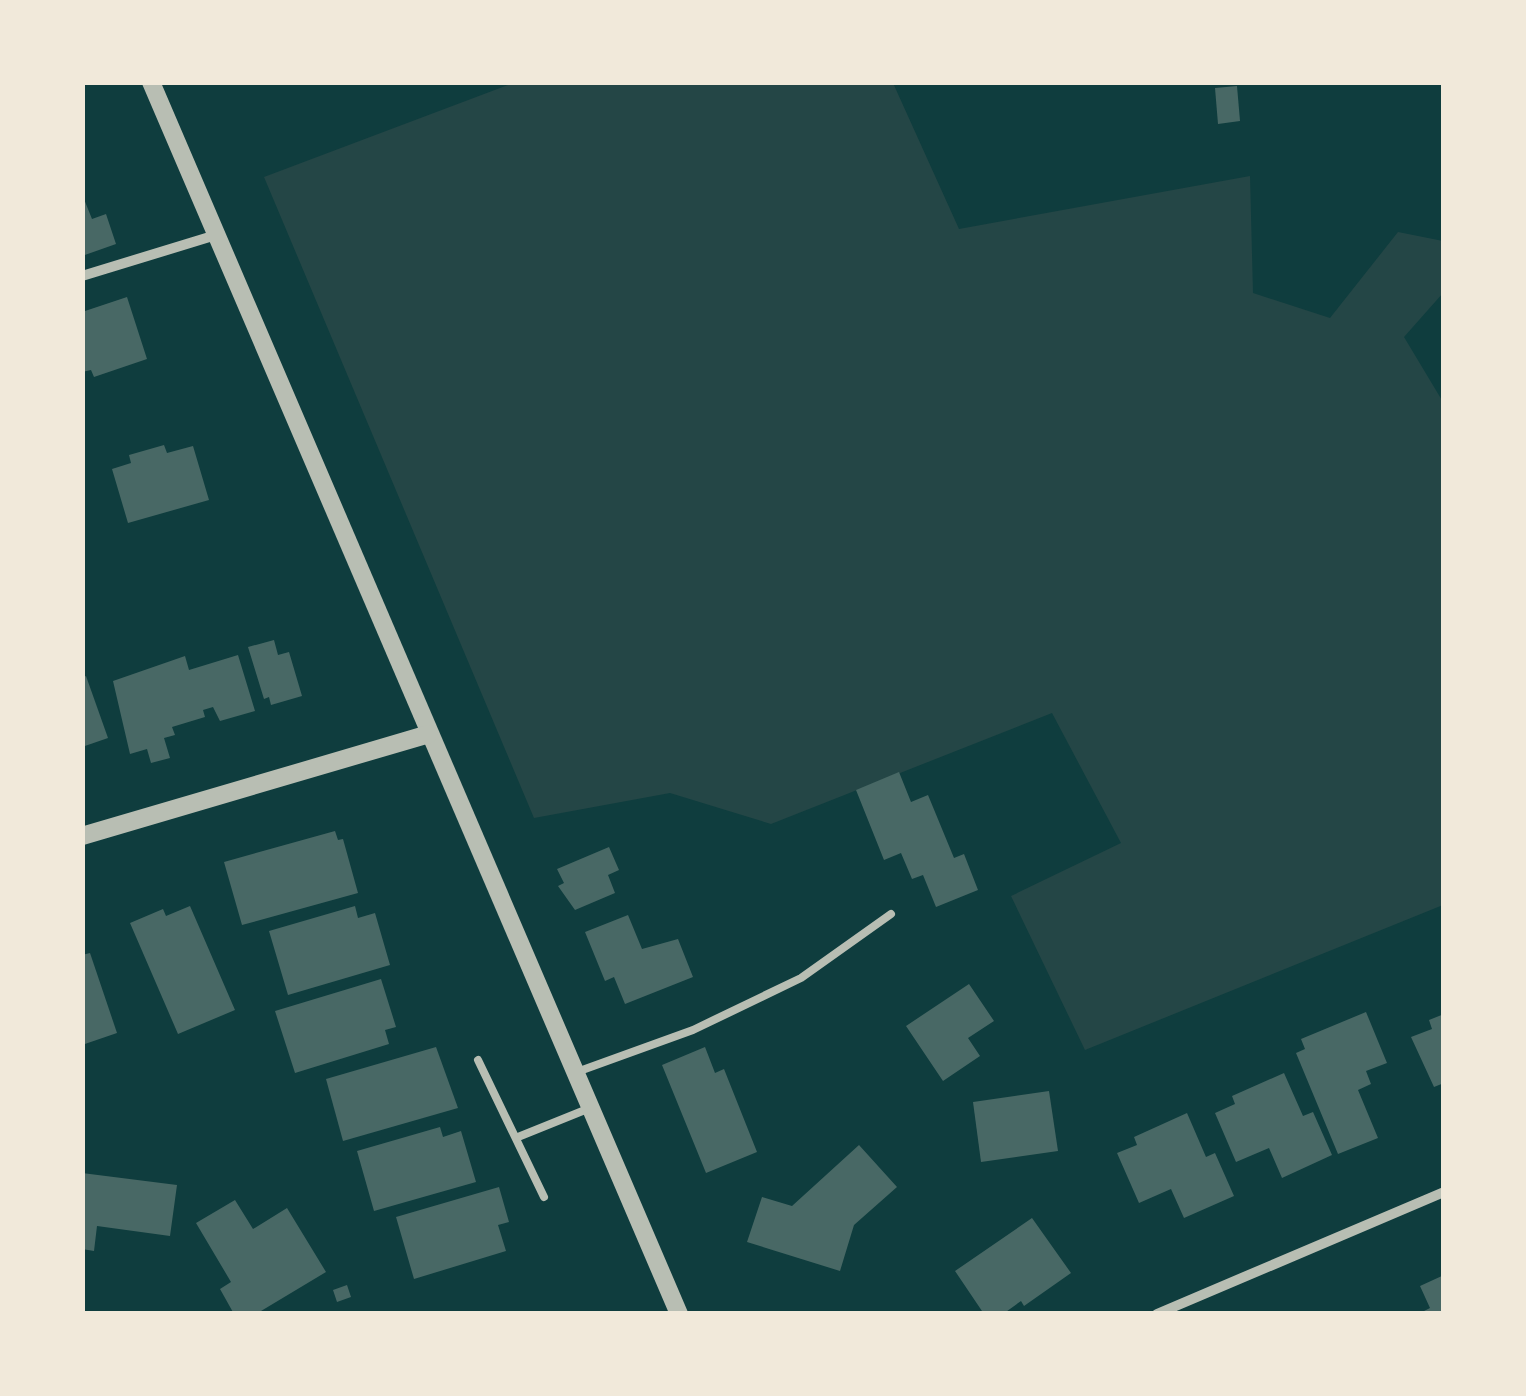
<svg xmlns="http://www.w3.org/2000/svg" width="1526" height="1396" viewBox="0 0 1526 1396" font-family="Poppins,sans-serif">
  <style>
    .green { fill: #244646 }
    .building { fill: #486865 }
    .lines { fill: none; stroke-linecap: round; stroke-linejoin: round }
    .service { stroke: #b8beb3; stroke-width: 8 }
    .minor { stroke: #b8beb3; stroke-width: 10 }
    .tertiary { stroke: #b8beb3; stroke-width: 18 }
  </style>
  <rect width="100%" height="100%" fill="#0f3d3e"/>
  <!-- green -->
  <polygon class="green" points="513,83 893,83 959,229 1250,176 1253,293 1330,318 1398,232 1443,241 1443,293 1404,337 1443,402 1443,905 1085,1050 1011,896 1121,843 1052,713 771,824 670,793 534,818 264,177"/>
  <!-- building -->
  <g class="building">
    <polygon points="1237,86 1240,121 1218,124 1215,88"/>
    <polygon points="82,194 92,219 106,214 116,244 82,256"/>
    <polygon points="127,297 147,359 94,377 91,370 82,372 82,312"/>
    <polygon points="164,445 167,453 193,446 209,500 128,523 112,469 131,463 129,455"/>
    <polygon points="274,640 278,655 289,652 302,696 271,705 269,697 264,699 248,647"/>
    <polygon points="238,655 255,711 220,721 213,707 203,710 205,717 172,727 175,735 164,738 170,758 151,763 147,749 130,754 113,681 185,656 189,670"/>
    <polygon points="86,676 108,738 82,747 82,678"/>
    <polygon points="899,772 911,802 928,795 954,858 964,854 978,890 936,907 923,875 912,879 901,853 884,860 856,790"/>
    <polygon points="335,831 338,840 343,839 358,893 242,925 224,862"/>
    <polygon points="609,847 619,870 608,875 615,893 575,910 558,886 564,883 557,869"/>
    <polygon points="190,906 235,1010 178,1034 130,923 163,909 166,916"/>
    <polygon points="355,906 358,918 375,913 390,965 288,995 269,931"/>
    <polygon points="628,915 642,949 678,939 693,977 625,1004 614,977 605,981 585,932"/>
    <polygon points="90,953 117,1033 82,1045 82,955"/>
    <polygon points="381,979 396,1027 385,1030 389,1044 295,1073 275,1011"/>
    <polygon points="969,984 994,1021 968,1038 980,1056 943,1081 906,1026"/>
    <polygon points="1366,1012 1387,1063 1366,1071 1371,1084 1358,1090 1378,1138 1338,1154 1296,1053 1305,1049 1301,1039"/>
    <polygon points="1444,1014 1444,1083 1434,1087 1411,1037 1432,1029 1429,1020"/>
    <polygon points="436,1047 458,1108 343,1141 326,1079"/>
    <polygon points="705,1047 715,1073 724,1069 757,1152 706,1173 662,1065"/>
    <polygon points="1284,1073 1303,1116 1313,1112 1332,1155 1282,1178 1269,1148 1236,1162 1215,1113 1235,1104 1232,1096"/>
    <polygon points="1049,1091 1058,1151 981,1162 973,1102"/>
    <polygon points="1187,1113 1206,1157 1215,1153 1234,1196 1184,1218 1171,1189 1139,1203 1117,1153 1137,1145 1134,1137"/>
    <polygon points="440,1127 443,1137 461,1131 476,1182 374,1211 357,1151"/>
    <polygon points="859,1145 897,1187 854,1225 840,1271 747,1242 762,1197 792,1206"/>
    <polygon points="82,1173 177,1185 170,1236 97,1226 94,1251 82,1249"/>
    <polygon points="499,1187 509,1222 498,1225 506,1251 414,1279 396,1217"/>
    <polygon points="235,1200 253,1229 287,1208 326,1272 256,1314 234,1314 220,1289 231,1282 196,1223"/>
    <polygon points="1032,1218 1071,1273 1024,1306 1021,1301 1003,1314 984,1314 955,1271"/>
    <polygon points="1444,1275 1444,1314 1418,1314 1430,1308 1420,1286"/>
    <polygon points="347,1285 351,1297 337,1302 333,1290"/>
  </g>
  <g class="lines">
    <!-- service -->
    <g class="service">
      <polyline points="478,1060 544,1197"/>
      <polyline points="574,1073 693,1030 801,978 891,914"/>
      <polyline points="518,1137 590,1108"/>
    </g>
    <!-- minor -->
    <g class="minor">
      <polyline points="82,276 216,235"/>
      <polyline points="1157,1314 1444,1192"/>
    </g>
    <!-- tertiary -->
    <g class="tertiary">
      <polyline points="151,82 679,1314"/>
      <polyline points="82,836 429,734"/>
    </g>
  </g>
  <!-- border -->
  <rect width="1526" height="1396" fill="none" stroke="#f1e9da" stroke-width="170"/>
</svg>
